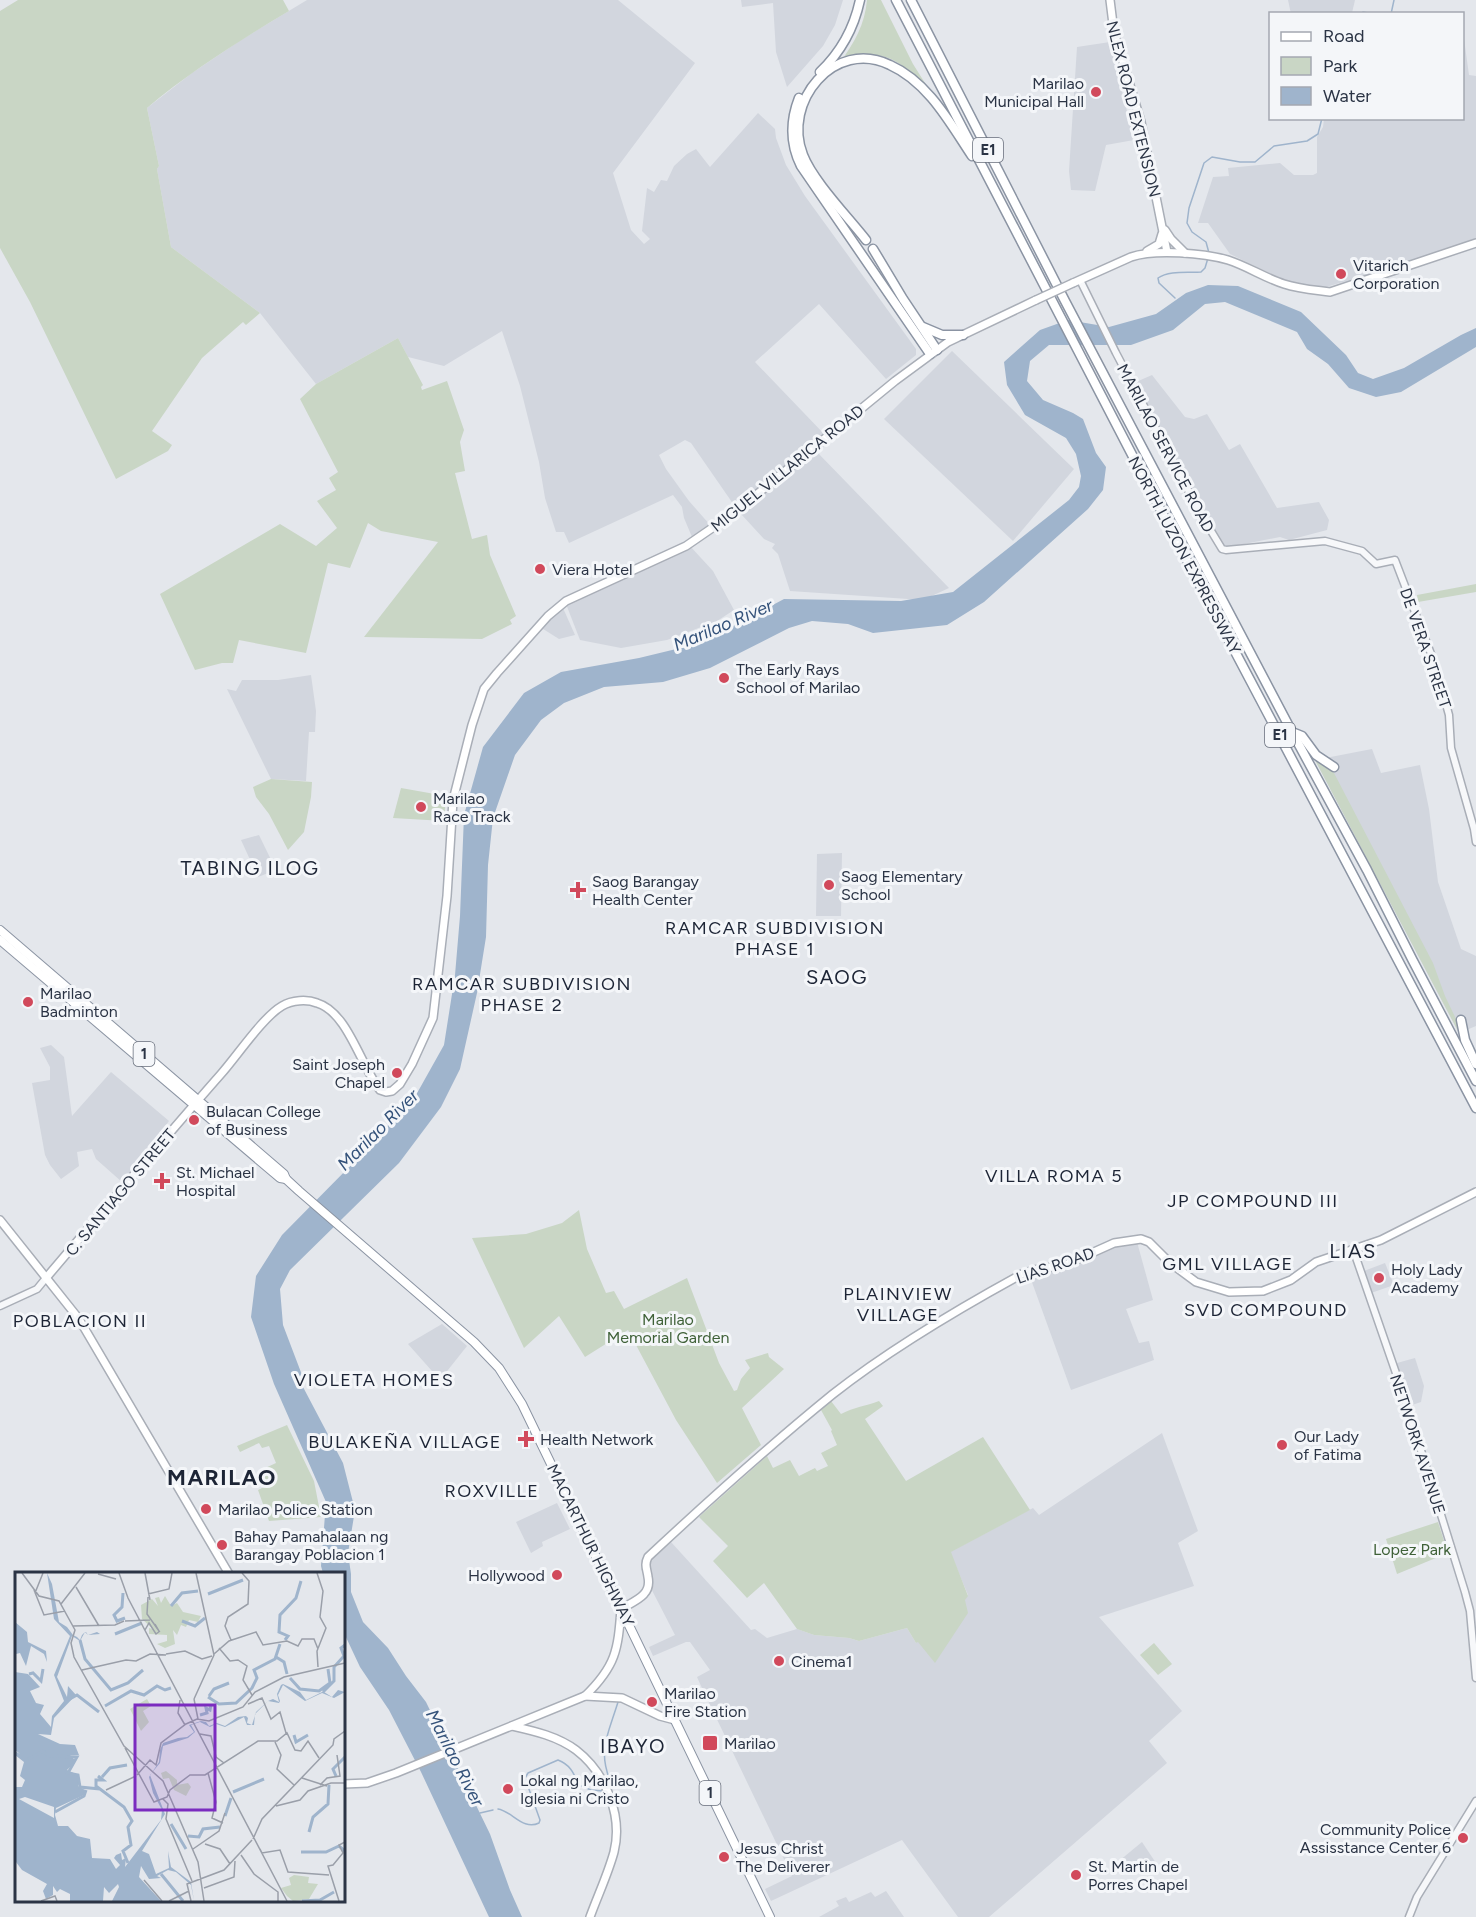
<svg xmlns="http://www.w3.org/2000/svg" width="1476" height="1917" viewBox="0 0 1476 1917" font-family="Figtree,sans-serif">
  <style>
    .built { fill: #d2d6de }
    .green { fill: #c9d6c5 }
    .water { fill: #9fb4cc }
    .lines { fill: none; stroke-linecap: round; stroke-linejoin: round }
    .stream { stroke: #9fb4cc; stroke-width: 1.5 }
    .tertiary-casing { stroke: #a9aeb7; stroke-width: 9 }
    .secondary-casing { stroke: #a9aeb7; stroke-width: 10 }
    .trunk-casing { stroke: #8b94a3; stroke-width: 10 }
    .motorway-casing { stroke: #8b94a3; stroke-width: 11 }
    .tertiary { stroke: #f7f8fa; stroke-width: 6 }
    .secondary { stroke: #fff; stroke-width: 7 }
    .trunk { stroke: #fff; stroke-width: 8 }
    .motorway { stroke: #fff; stroke-width: 8 }
    .secondary-bridge-casing { stroke: #a9aeb7; stroke-width: 10; stroke-linecap: butt }
    .secondary-bridge { stroke: #fff; stroke-width: 7 }
    .poi-dot { fill: #d1495b; stroke: #f4f6f9; stroke-width: 2 }
    .labels { text-anchor: middle; stroke-width: 6; stroke-linejoin: round; paint-order: stroke }
    .shield { fill: #f4f6f9; stroke: #676e7b; stroke-width: 1.5 }
    .shield-label { font-size: 15px; font-weight: bold; fill: #2b3445 }
    .poi-label { font-size: 16px; fill: #2b3445; stroke: #f4f6f9; text-anchor: start }
    .street-label { font-size: 16px; fill: #2b3445; stroke: #f4f6f9 }
    .park-label { font-size: 16px; fill: #3f6138; stroke: #f4f6f9 }
    .water-label { font-size: 18px; font-style: italic; fill: #34527a; stroke: #f4f6f9 }
    .neighbourhood-label { font-size: 18px; letter-spacing: 1.5px; fill: #1d2536; stroke: #f4f6f9 }
    .quarter-label { font-size: 20px; letter-spacing: 1.5px; fill: #1d2536; stroke: #f4f6f9 }
    .district-label { font-size: 22px; font-weight: bold; letter-spacing: 1.5px; fill: #1d2536; stroke: #f4f6f9 }
    .inset-river { fill: none; stroke: #9fb4cc; stroke-width: 3 }
    .inset-road { fill: none; stroke: #9a9fa9; stroke-width: 1.5 }
    .view { fill: #7b2cbf; fill-opacity: 0.15; stroke: #7b2cbf; stroke-width: 3 }
    .inset-edge { fill: none; stroke: #2b3445; stroke-width: 3 }
  </style>
  <rect width="100%" height="100%" fill="#e4e7ec"/>
  <!-- built -->
  <g class="built">
    <polygon points="307,0 618,0 695,63 613,173 631,230 644,244 650,239 642,231 647,188 654,192 661,180 667,181 674,166 687,154 696,149 710,167 758,113 775,129 776,138 786,165 805,196 916,349 916,355 886,379 819,304 755,362 826,436 736,508 691,443 685,440 659,455 666,469 689,501 711,526 692,537 684,518 682,507 673,495 569,543 564,532 556,532 545,498 539,462 520,386 502,331 444,366 408,357 398,338 316,384 260,313 171,247 157,169 159,166 147,108 192,73 241,40"/>
    <polygon points="741,0 843,0 835,25 823,46 787,87 776,52 773,3 742,7"/>
    <polygon points="1288,0 1355,0 1352,13 1291,14"/>
    <polygon points="1463,39 1464,39 1469,75 1476,76 1476,238 1411,262 1326,287 1306,287 1290,283 1230,254 1208,223 1198,223 1213,177 1229,176 1228,168 1280,163 1294,175 1313,175 1317,173 1317,137 1323,127 1324,119 1462,118"/>
    <polygon points="1110,42 1134,140 1106,145 1095,191 1071,190 1069,171 1077,47"/>
    <polygon points="952,351 1074,469 1013,541 884,419"/>
    <polygon points="1152,375 1185,417 1194,419 1207,414 1229,450 1240,444 1277,508 1319,502 1329,520 1327,530 1289,540 1280,537 1229,547 1223,545 1201,511 1136,382"/>
    <polygon points="816,451 949,588 923,600 790,591 778,554 772,548 775,544 764,539 741,514"/>
    <polygon points="689,545 713,571 734,610 717,621 667,640 621,648 580,640 566,604"/>
    <polygon points="563,608 575,635 559,639 540,627"/>
    <polygon points="311,675 316,711 315,732 309,732 306,781 271,779 227,689 236,691 242,680 278,680"/>
    <polygon points="1372,749 1381,773 1420,765 1429,809 1438,882 1461,949 1476,956 1476,1026 1459,1033 1315,760"/>
    <polygon points="259,835 276,870 258,877 241,840"/>
    <polygon points="842,853 841,916 816,916 817,854"/>
    <polygon points="51,1045 64,1057 72,1116 111,1072 169,1121 122,1182 96,1159 92,1149 77,1152 79,1166 61,1179 50,1165 45,1155 32,1083 50,1080 50,1067 40,1048"/>
    <polygon points="1137,1242 1153,1300 1126,1309 1139,1343 1149,1341 1154,1360 1071,1390 1029,1274 1059,1268 1070,1269 1117,1245"/>
    <polygon points="1385,1263 1394,1285 1371,1293 1364,1271"/>
    <polygon points="442,1324 467,1346 440,1380 408,1344"/>
    <polygon points="1415,1358 1424,1386 1421,1402 1409,1406 1397,1363"/>
    <polygon points="1162,1433 1198,1531 1178,1543 1194,1586 1099,1617 1182,1711 1149,1741 1167,1763 989,1917 958,1917 902,1840 771,1901 765,1889 792,1876 701,1686 697,1677 710,1670 690,1642 686,1642 653,1656 649,1647 675,1635 641,1569 671,1542 751,1630 755,1629 767,1638 797,1629 814,1635 849,1638 859,1641 907,1628 916,1643 968,1595 950,1552 1033,1508 1039,1515"/>
    <polygon points="557,1503 570,1529 542,1542 543,1546 531,1553 516,1522"/>
    <polygon points="1142,1842 1156,1863 1131,1875 1119,1861"/>
    <polygon points="886,1891 904,1917 819,1917 839,1906 836,1901 846,1897 849,1902 871,1892 875,1897"/>
  </g>
  <!-- green -->
  <g class="green">
    <path d="M18,0H283L289,11C239,41 191,71 147,108L159,166L157,169L171,247L260,313L246,325L243,322L202,358L152,431L172,445L168,451L116,479L30,302L0,248V11Z"/>
    <path d="M867,0H881L913,64L930,91C900,61 883,44 840,62C854,44 865,24 867,0Z"/>
    <polygon points="398,338 423,385 421,387 422,390 447,381 464,430 460,442 465,471 455,473 472,539 487,535 490,555 516,616 510,620 512,624 482,639 364,637 438,542 381,531 368,523 350,568 328,563 306,653 239,640 233,663 222,663 195,670 160,594 280,524 316,546 337,528 317,501 336,490 329,478 338,472 300,399 316,384"/>
    <polygon points="1476,584 1476,592 1418,602 1417,595"/>
    <polygon points="1315,760 1318,760 1334,773 1433,963 1445,996 1457,1021 1459,1033"/>
    <polygon points="271,779 312,782 311,797 304,832 288,850 269,814 256,797 253,787"/>
    <polygon points="401,788 446,796 444,821 393,818"/>
    <polygon points="579,1210 587,1249 606,1293 614,1291 624,1309 687,1278 719,1363 734,1391 737,1390 741,1379 750,1368 745,1360 768,1353 769,1357 784,1369 742,1408 761,1445 717,1483 676,1420 628,1330 585,1357 559,1316 524,1348 472,1238 526,1234 562,1223"/>
    <path d="M831,1401L841,1414C854,1407 866,1406 879,1401L883,1406L865,1419L906,1481L983,1437L1030,1510L951,1552L968,1596L965,1600L968,1613L935,1663L918,1642L916,1643L907,1628L859,1641L849,1638L814,1635L797,1629L764,1583L747,1598L713,1561L728,1546L699,1517L767,1456L773,1468L790,1460L799,1476L815,1468L817,1471L828,1466L821,1453L837,1445L831,1431L832,1430L821,1410Z"/>
    <polygon points="287,1425 314,1481 321,1517 269,1521 258,1490 268,1485 261,1470 276,1463 269,1446 262,1448 259,1443 240,1452 237,1446"/>
    <polygon points="1438,1522 1448,1553 1397,1574 1386,1539"/>
    <polygon points="1154,1643 1172,1664 1158,1675 1140,1655"/>
  </g>
  <!-- water -->
  <polygon class="water" points="1208,285 1238,286 1301,312 1346,355 1358,373 1373,379 1404,368 1461,335 1476,328 1476,347 1401,392 1376,397 1349,388 1328,364 1307,349 1297,332 1225,302 1205,304 1173,330 1131,345 1049,345 1030,361 1027,381 1043,400 1073,413 1083,419 1096,453 1106,467 1103,490 1088,509 984,602 947,625 873,633 848,624 812,621 789,628 710,668 663,682 604,687 564,703 541,720 515,755 493,818 488,865 486,937 477,993 460,1069 441,1107 399,1163 290,1270 280,1289 283,1325 302,1375 303,1387 343,1463 355,1510 348,1553 351,1574 351,1592 363,1622 388,1648 406,1676 426,1702 490,1834 510,1890 522,1917 489,1917 421,1772 389,1710 360,1667 344,1633 344,1574 323,1573 321,1566 326,1502 274,1384 251,1317 256,1276 282,1235 354,1162 416,1095 444,1045 455,975 460,916 464,815 483,747 524,693 561,672 639,658 701,643 784,599 901,601 953,592 1069,500 1079,487 1081,476 1076,454 1066,438 1025,415 1007,385 1004,362 1040,330 1068,320 1109,327 1156,314 1186,293"/>
  <g class="lines">
    <!-- stream -->
    <g class="stream">
      <polyline points="1361,14 1363,12 1373,14"/>
      <polyline points="1391,14 1394,0"/>
      <polyline points="1209,253 1206,242 1192,232 1187,223 1189,208 1204,163 1212,157 1240,162 1255,162 1274,146 1307,141 1318,134 1322,118"/>
      <path d="M1175,298L1159,283L1158,278C1169,270 1188,273 1201,272L1205,268L1208,258"/>
      <path d="M609,1789L611,1783C597,1750 608,1735 618,1702"/>
      <path d="M498,1809C512,1811 523,1831 539,1823L540,1820L525,1778L528,1773L558,1760C571,1765 574,1774 579,1785L591,1790L603,1791"/>
      <polyline points="480,1813 493,1810"/>
    </g>
    <defs>
      <g id="tertiary">
        <polyline points="1080,280 1116,353 1199,511 1222,549 1226,550 1325,541 1362,551 1376,564 1395,560 1433,659 1441,686 1449,715 1451,748 1474,829 1476,842"/>
        <polyline points="1353,1249 1406,1402 1465,1592 1470,1611 1476,1678"/>
        <polyline points="0,1306 37,1289 46,1278"/>
        <polyline points="1409,1917 1417,1897 1476,1801"/>
      </g>
      <g id="secondary">
        <polyline points="1110,0 1114,32 1141,122 1167,252"/>
        <polyline points="1165,230 1171,239 1185,253"/>
        <polyline points="1147,251 1159,244 1162,234"/>
        <path d="M1073,283L1131,257C1155,249 1204,253 1228,260C1247,266 1265,278 1284,284C1299,289 1315,290 1330,292L1476,243"/>
        <polyline points="0,1220 79,1319 229,1574"/>
        <path d="M46,1278C104,1210 162,1141 221,1074C237,1056 263,1017 282,1006C292,1000 307,999 317,1003C348,1012 361,1067 380,1090L386,1092L392,1091L400,1084L412,1064L433,1018L447,896L453,800L472,725L484,689L497,673L548,616L566,601L686,546L734,513L895,381L948,342L1036,300"/>
        <polyline points="585,1696 622,1698 660,1716 675,1720"/>
        <path d="M512,1726C534,1731 557,1736 576,1750C606,1773 623,1816 614,1852C608,1874 598,1895 590,1917"/>
        <path d="M344,1784L367,1783L396,1773L585,1696C616,1666 618,1650 621,1609C634,1601 652,1596 648,1577C647,1569 644,1565 648,1557C708,1501 769,1446 833,1394C890,1349 958,1309 1022,1274L1034,1270L1065,1265L1114,1243L1141,1239L1149,1242L1169,1262L1196,1282L1229,1292L1263,1291L1291,1280L1316,1262L1381,1240L1476,1192"/>
      </g>
      <g id="trunk">
        <polyline points="0,930 284,1174 286,1179 299,1191 474,1342 499,1368 522,1404 770,1917"/>
        <polyline points="0,940 280,1178 286,1179"/>
      </g>
      <g id="motorway">
        <polyline points="896,0 1183,553 1476,1108"/>
        <polyline points="911,0 1065,301 1292,732 1367,870 1412,959 1476,1081"/>
        <path d="M820,72C841,52 854,28 860,0"/>
        <path d="M799,98C790,121 790,144 801,166L930,354"/>
        <path d="M866,240C848,217 813,181 803,155C782,102 834,38 890,65C928,82 950,123 972,156"/>
        <polyline points="873,249 903,299 937,350"/>
        <polyline points="923,327 942,335 963,335"/>
        <polyline points="1292,732 1302,736 1316,755 1334,767"/>
        <polyline points="1461,1020 1465,1040 1476,1064"/>
      </g>
    </defs>
    <!-- tertiary casing -->
    <use href="#tertiary" class="tertiary-casing"/>
    <!-- secondary casing -->
    <use href="#secondary" class="secondary-casing"/>
    <!-- trunk casing -->
    <use href="#trunk" class="trunk-casing"/>
    <!-- motorway casing -->
    <use href="#motorway" class="motorway-casing"/>
    <!-- tertiary -->
    <use href="#tertiary" class="tertiary"/>
    <!-- secondary -->
    <use href="#secondary" class="secondary"/>
    <!-- trunk -->
    <use href="#trunk" class="trunk"/>
    <!-- motorway -->
    <use href="#motorway" class="motorway"/>
    <defs>
      <polyline id="secondary-bridge" points="1036,300 1073,283"/>
    </defs>
    <!-- secondary-bridge casing -->
    <use href="#secondary-bridge" class="secondary-bridge-casing"/>
    <!-- secondary-bridge -->
    <use href="#secondary-bridge" class="secondary-bridge"/>
  </g>
  <!-- markers -->
  <g class="poi-dot">
    <circle cx="1096" cy="92" r="6"/>
    <circle cx="1341" cy="274" r="6"/>
    <circle cx="540" cy="569" r="6"/>
    <circle cx="724" cy="678" r="6"/>
    <circle cx="421" cy="807" r="6"/>
    <circle cx="829" cy="885" r="6"/>
    <path d="M575 881h6v6h6v6h-6v6h-6v-6h-6v-6h6z"/>
    <circle cx="28" cy="1002" r="6"/>
    <circle cx="397" cy="1073" r="6"/>
    <circle cx="194" cy="1120" r="6"/>
    <path d="M159 1172h6v6h6v6h-6v6h-6v-6h-6v-6h6z"/>
    <circle cx="1379" cy="1278" r="6"/>
    <path d="M523 1430h6v6h6v6h-6v6h-6v-6h-6v-6h6z"/>
    <circle cx="1282" cy="1445" r="6"/>
    <circle cx="206" cy="1509" r="6"/>
    <circle cx="222" cy="1545" r="6"/>
    <circle cx="557" cy="1575" r="6"/>
    <circle cx="779" cy="1661" r="6"/>
    <circle cx="652" cy="1702" r="6"/>
    <rect x="702" y="1735" width="16" height="16" rx="3"/>
    <circle cx="508" cy="1789" r="6"/>
    <circle cx="1463" cy="1838" r="6"/>
    <circle cx="724" cy="1857" r="6"/>
    <circle cx="1076" cy="1875" r="6"/>
  </g>
  <g class="labels">
    <!-- shield labels -->
    <g class="shield">
      <rect x="973" y="138" width="30" height="24" rx="4.5"/>
      <rect x="1265" y="723" width="30" height="24" rx="4.5"/>
      <rect x="133.5" y="1042" width="21" height="24" rx="4.5"/>
      <rect x="699.5" y="1781" width="21" height="24" rx="4.5"/>
    </g>
    <g class="shield-label">
      <text x="988" y="155">E1</text>
      <text x="1280" y="740">E1</text>
      <text x="144" y="1059">1</text>
      <text x="710" y="1798">1</text>
    </g>
    <!-- poi labels -->
    <g class="poi-label">
      <text x="1084" y="89" text-anchor="end">Marilao<tspan x="1084" dy="18">Municipal Hall</tspan></text>
      <text x="1353" y="271">Vitarich<tspan x="1353" dy="18">Corporation</tspan></text>
      <text x="552" y="575">Viera Hotel</text>
      <text x="736" y="675">The Early Rays<tspan x="736" dy="18">School of Marilao</tspan></text>
      <text x="433" y="804">Marilao<tspan x="433" dy="18">Race Track</tspan></text>
      <text x="841" y="882">Saog Elementary<tspan x="841" dy="18">School</tspan></text>
      <text x="592" y="887">Saog Barangay<tspan x="592" dy="18">Health Center</tspan></text>
      <text x="40" y="999">Marilao<tspan x="40" dy="18">Badminton</tspan></text>
      <text x="385" y="1070" text-anchor="end">Saint Joseph<tspan x="385" dy="18">Chapel</tspan></text>
      <text x="206" y="1117">Bulacan College<tspan x="206" dy="18">of Business</tspan></text>
      <text x="176" y="1178">St. Michael<tspan x="176" dy="18">Hospital</tspan></text>
      <text x="1391" y="1275">Holy Lady<tspan x="1391" dy="18">Academy</tspan></text>
      <text x="1294" y="1442">Our Lady<tspan x="1294" dy="18">of Fatima</tspan></text>
      <text x="540" y="1445">Health Network</text>
      <text x="218" y="1515">Marilao Police Station</text>
      <text x="234" y="1542">Bahay Pamahalaan ng<tspan x="234" dy="18">Barangay Poblacion 1</tspan></text>
      <text x="545" y="1581" text-anchor="end">Hollywood</text>
      <text x="791" y="1667">Cinema1</text>
      <text x="664" y="1699">Marilao<tspan x="664" dy="18">Fire Station</tspan></text>
      <text x="724" y="1749">Marilao</text>
      <text x="520" y="1786">Lokal ng Marilao,<tspan x="520" dy="18">Iglesia ni Cristo</tspan></text>
      <text x="1451" y="1835" text-anchor="end">Community Police<tspan x="1451" dy="18">Assisstance Center 6</tspan></text>
      <text x="736" y="1854">Jesus Christ<tspan x="736" dy="18">The Deliverer</tspan></text>
      <text x="1088" y="1872">St. Martin de<tspan x="1088" dy="18">Porres Chapel</tspan></text>
    </g>
    <!-- street labels -->
    <g class="street-label">
      <text transform="translate(1134 109) rotate(76)" y="6">NLEX ROAD EXTENSION</text>
      <text transform="translate(1166 448) rotate(62)" y="6">MARILAO SERVICE ROAD</text>
      <text transform="translate(787 468) rotate(-39)" y="6">MIGUEL VILLARICA ROAD</text>
      <text transform="translate(1185 555) rotate(62)" y="6">NORTH LUZON EXPRESSWAY</text>
      <text transform="translate(1426 648) rotate(71)" y="6">DE VERA STREET</text>
      <text transform="translate(120 1192) rotate(-50)" y="6">C. SANTIAGO STREET</text>
      <text transform="translate(1055 1265) rotate(-19)" y="6">LIAS ROAD</text>
      <text transform="translate(1418 1444) rotate(72)" y="6">NETWORK AVENUE</text>
      <text transform="translate(591 1545) rotate(64)" y="6">MACARTHUR HIGHWAY</text>
    </g>
    <!-- park labels -->
    <g class="park-label">
      <text x="668" y="1325">Marilao<tspan x="668" dy="18">Memorial Garden</tspan></text>
      <text x="1412" y="1555">Lopez Park</text>
    </g>
    <!-- water labels -->
    <g class="water-label">
      <text transform="translate(723 625) rotate(-23)" y="6">Marilao River</text>
      <text transform="translate(378 1130) rotate(-45)" y="6">Marilao River</text>
      <text transform="translate(455 1758) rotate(63)" y="6">Marilao River</text>
    </g>
    <!-- neighbourhood labels -->
    <g class="neighbourhood-label">
      <text x="775" y="934">RAMCAR SUBDIVISION<tspan x="775" dy="21">PHASE 1</tspan></text>
      <text x="522" y="990">RAMCAR SUBDIVISION<tspan x="522" dy="21">PHASE 2</tspan></text>
      <text x="1054" y="1182">VILLA ROMA 5</text>
      <text x="1253" y="1207">JP COMPOUND III</text>
      <text x="1228" y="1270">GML VILLAGE</text>
      <text x="898" y="1300">PLAINVIEW<tspan x="898" dy="21">VILLAGE</tspan></text>
      <text x="1266" y="1316">SVD COMPOUND</text>
      <text x="80" y="1327">POBLACION II</text>
      <text x="374" y="1386">VIOLETA HOMES</text>
      <text x="405" y="1448">BULAKEÑA VILLAGE</text>
      <text x="492" y="1497">ROXVILLE</text>
    </g>
    <!-- quarter labels -->
    <g class="quarter-label">
      <text x="250" y="875">TABING ILOG</text>
      <text x="837" y="984">SAOG</text>
      <text x="1353" y="1258">LIAS</text>
      <text x="633" y="1753">IBAYO</text>
    </g>
    <!-- district labels -->
    <g class="district-label">
      <text x="222" y="1485">MARILAO</text>
    </g>
  </g>
  <!-- overview -->
  <g transform="translate(15 1572)">
    <rect width="330" height="330" fill="#e4e7ec"/>
    <path d="M150,24L156,34L162,31L168,40L186,44L183,50L174,48L171,55L166,53L162,63L158,58L160,72L150,76L142,72L152,69V63L134,62V56L138,57L127,47L126,33L137,27L143,34L140,26L144,25L146,31ZM132,127L136,134L128,139L134,150L126,159L115,137ZM151,199L162,208V213L173,211L176,215L171,224L159,218L154,206L148,207L146,201ZM279,303L294,305L293,311L303,312L294,327L278,329L272,324L266,316L276,313L274,306Z" fill="#c9d6c5"/>
    <path d="M32,1L37,12L44,50L52,55L58,63L62,65L65,68L67,63L70,60H71L73,63L82,60L85,62L73,63L70,60L65,69L57,64L42,105L52,125L53,114L61,123L39,146L36,163L23,162L45,172L60,173L64,183H55L61,189L52,198L63,203V214L70,218L69,223L41,236L40,243L43,254H53L62,264L75,267L77,286L95,287L101,297L105,293L99,286L101,283L106,281L107,288L111,286L110,295L146,248L147,238L138,221L134,205L144,190L145,178L148,171L163,166L172,165L179,160L174,153L186,149L191,150L194,154L202,151L210,154L223,145L231,144L233,146L232,151L237,153L241,140L253,129L258,127L264,130L262,122L266,113L268,112L285,120L291,128L307,120H309L317,125L323,118L330,120L319,126L307,121L290,129L268,113L263,123L265,129L264,131L253,129L240,142L239,153H232L229,145L210,155L201,152L195,155L185,150L176,153L180,160L173,166L148,174L145,191L135,203L150,242L127,279L134,282L141,302L154,296L153,279L156,295L176,310L179,329L176,313L161,300L153,298L142,304L146,306L134,307L126,294L124,305L146,329H97L104,315L103,312L94,321L89,315L88,329H55V322L45,317L42,320L38,314V323L31,327L28,319L32,312L7,298L1,290L0,215H7L10,208L5,204L9,190L0,183V179L5,182L0,178V100L13,102L25,115L15,119L21,131L29,133L25,142L36,155L37,144L49,129L39,103L55,64L39,47ZM10,225L39,235V246L4,227ZM0,50L12,60L13,70L31,79L32,90L29,82L16,74L11,94L5,81L1,82Z" fill="#9fb4cc" fill-rule="evenodd"/>
    <path class="inset-river" d="M108,21L107,35L99,43L102,49L110,46M193,22L228,8M156,34L167,21L183,19M167,49L180,54L190,46M100,62L127,51M65,68L70,87L96,118L113,111L128,98M270,68L273,64L264,60L265,43L281,26L286,9M261,85L269,90L272,102M14,102L18,101L26,109L28,97M275,106L285,117L304,119L315,111L313,97M308,120L319,109V95L329,84L326,76L330,73M194,124L199,117L214,111M193,125L204,132L221,131L237,116L242,106L239,98L260,87L265,72M53,128L62,123L84,140M90,134L116,119L129,123L142,114L150,118L156,116M185,143L192,141L191,136L195,138L196,133M279,163L281,170L293,163M13,187L28,179L34,184L62,185L53,201L63,203L65,215L85,217M83,204L88,208H81V214L109,235L117,249L113,255L116,273L108,279L113,291M321,204L318,197L330,185M87,205L95,196L112,193M218,220L249,207M40,240L69,224L71,218M210,244L216,226M156,252L171,277M294,260L298,245L313,232L314,213M173,264L184,265L188,257L205,255M286,280H311L324,274L330,279M146,302L168,329M287,329L305,328L319,320"/>
    <path class="inset-road" d="M7,1L24,24L44,29L60,58L56,71L59,85L109,174L148,209L183,290L189,329M104,1L113,26L272,329M130,1L135,28M302,1L308,19L305,45L311,56L302,79L303,95M83,2L101,7M61,15L84,54M19,18L29,43L50,39M20,21L28,1M133,22L154,17L157,1M133,25L132,42L144,59L140,52M46,32L70,1M110,49L135,48M58,54L100,53L109,49M130,58L134,51L141,62L145,59M216,68L210,54L213,45L233,32L234,9L227,1M204,76L215,89L223,88L232,94L228,108L237,123M151,82L170,79L187,87L197,84M199,82L214,69L241,60L248,73L272,69L283,74L287,67H299L303,77M67,98L111,88L121,89L135,82L151,83M179,127L199,83L181,1M179,127L183,147M165,128L163,141L170,153M233,132L247,126L256,147L265,140L271,161M185,162L196,164L201,185L209,191M260,170L266,183L262,197L279,213M110,176L139,230L152,225L155,218L175,203H190L243,169H262L272,161L280,178L286,179L293,169L304,186M193,201L201,230L197,246L208,251M122,203L135,188L141,193L146,171L171,152L182,147L194,149L228,135L240,120L269,105L330,91M287,206L312,214M305,213L312,206L325,204L322,183M91,218L121,204M148,227L153,232L151,247L177,309M261,234L285,228L293,219L316,211H330M238,267L247,247L318,173L319,167L330,159M190,272L205,277L215,292M178,277L204,259L210,241M245,277L247,281L265,278L273,300L314,303M226,283L239,302L263,320V329M129,308L147,329M189,316L219,305L220,289M26,329L40,324L42,329M154,329L174,319M176,329L172,312L209,298L237,268M324,329L313,294L318,293L328,281L324,273L330,270"/>
    <path class="view" d="M120,133H200V238H120Z"/>
    <rect width="330" height="330" class="inset-edge"/>
  </g>
  <!-- legend -->
  <rect x="1269" y="12" width="195" height="108" fill="#f4f6f9" stroke="#a4a8b1" stroke-width="1.5"/>
  <rect x="1281" y="32" width="30" height="9" fill="#ffffff" stroke="#a4a8b1" stroke-width="1.5"/>
  <text x="1323" y="42" font-size="18" fill="#2b3445">Road</text>
  <rect x="1281" y="57" width="30" height="18" fill="#c9d6c5" stroke="#a4a8b1" stroke-width="1.5"/>
  <text x="1323" y="72" font-size="18" fill="#2b3445">Park</text>
  <rect x="1281" y="87" width="30" height="18" fill="#9fb4cc" stroke="#a4a8b1" stroke-width="1.5"/>
  <text x="1323" y="102" font-size="18" fill="#2b3445">Water</text>
</svg>
